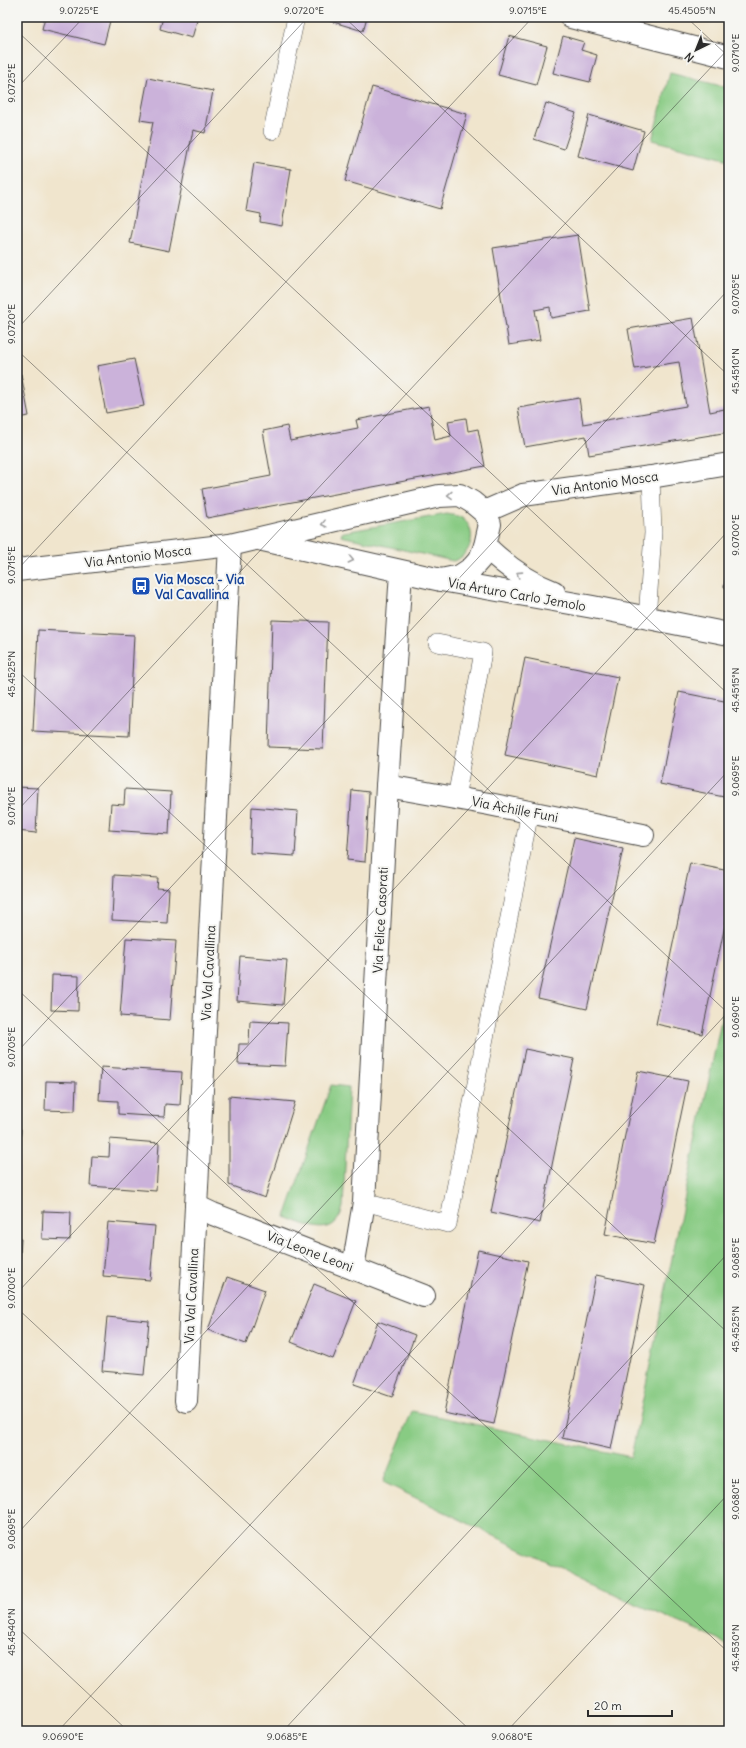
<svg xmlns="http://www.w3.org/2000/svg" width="746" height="1748" viewBox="0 0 746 1748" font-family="Delius,sans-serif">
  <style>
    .green { fill: #88cb83; stroke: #5a7b57 }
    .building { fill: #cbb2da }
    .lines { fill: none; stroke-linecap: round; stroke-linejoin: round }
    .service-casing { stroke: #494743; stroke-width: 18 }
    .minor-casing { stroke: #494743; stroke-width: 24 }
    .tertiary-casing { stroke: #494743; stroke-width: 24 }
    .service { stroke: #fff; stroke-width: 17 }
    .minor { stroke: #fff; stroke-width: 22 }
    .tertiary { stroke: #fff; stroke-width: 22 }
    .oneway { stroke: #a0a0a0 }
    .ticks { fill: none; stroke: #2b2b2b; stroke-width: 1; stroke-opacity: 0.45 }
    .labels { text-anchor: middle; stroke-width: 4; stroke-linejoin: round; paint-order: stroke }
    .street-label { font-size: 13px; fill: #2b2b2b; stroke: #f6f6f2 }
    .transit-label { font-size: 13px; font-weight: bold; fill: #164399; stroke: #f6f6f2; text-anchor: start }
    .neatline { fill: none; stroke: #2b2b2b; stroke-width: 1.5 }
    .ticks-label { font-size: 10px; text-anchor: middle; fill: #2b2b2b }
  </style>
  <rect width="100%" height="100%" fill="#f6f6f2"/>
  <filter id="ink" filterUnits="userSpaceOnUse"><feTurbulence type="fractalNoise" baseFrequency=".025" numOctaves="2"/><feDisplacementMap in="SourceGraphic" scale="8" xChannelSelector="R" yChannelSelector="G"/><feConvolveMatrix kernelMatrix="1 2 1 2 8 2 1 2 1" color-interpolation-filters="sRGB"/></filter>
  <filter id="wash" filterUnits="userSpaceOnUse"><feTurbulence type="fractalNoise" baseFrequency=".012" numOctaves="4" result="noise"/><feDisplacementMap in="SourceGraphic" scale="16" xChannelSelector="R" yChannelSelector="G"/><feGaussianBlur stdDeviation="0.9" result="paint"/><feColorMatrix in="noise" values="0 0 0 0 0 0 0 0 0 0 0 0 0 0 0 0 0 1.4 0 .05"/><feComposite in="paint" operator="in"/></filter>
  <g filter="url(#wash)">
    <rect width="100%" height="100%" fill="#f0e5cd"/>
    <!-- green -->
    <g class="green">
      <polygon points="670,73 729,88 729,160 652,140"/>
      <path d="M447,514C452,515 457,515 462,518C479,530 471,557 453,561L341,536L342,533L344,532Z"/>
      <polygon points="729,982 729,1647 718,1639 620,1597 383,1482 412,1411 631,1457"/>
      <path d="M331,1085L349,1087L343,1207C335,1241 307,1225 285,1217Z"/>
    </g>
    <g id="blocks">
      <!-- building -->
      <g class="building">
        <polygon points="45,17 111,17 104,44 42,29"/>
        <polygon points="163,17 198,17 192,38 160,29"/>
        <polygon points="317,17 367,17 363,31"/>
        <polygon points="509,36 547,46 536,85 498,75"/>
        <polygon points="563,36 584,42 581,50 597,55 590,82 553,73"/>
        <polygon points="148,78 213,91 205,133 193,130 169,251 130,243 153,122 140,120"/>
        <polygon points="372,87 467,114 440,209 345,181"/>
        <polygon points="546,103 576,113 564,149 534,139"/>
        <polygon points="589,115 644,131 633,171 578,156"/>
        <polygon points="254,163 291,169 282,226 260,222 261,214 246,211"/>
        <polygon points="578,235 590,311 551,318 550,307 535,310 540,340 509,345 493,248"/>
        <polygon points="693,318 710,412 729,408 729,432 589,455 586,436 525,447 518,408 579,398 583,424 686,406 679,362 635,369 628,329"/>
        <polygon points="134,359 144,406 106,413 97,366"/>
        <polygon points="17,374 21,374 29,416 17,418"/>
        <polygon points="429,406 435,440 451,436 448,421 466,418 468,431 478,429 485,466 207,518 202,489 271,476 263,431 287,426 290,441 358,428 356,420"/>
        <polygon points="728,563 729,563 729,588 724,587"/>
        <polygon points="272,620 328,622 323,749 268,747"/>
        <polygon points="38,630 134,635 129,736 33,731"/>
        <polygon points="525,658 618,677 598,775 505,755"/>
        <polygon points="679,692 729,702 729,798 660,784"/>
        <polygon points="17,787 38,788 36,833 17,831"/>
        <polygon points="125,789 171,792 169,834 109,830 111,804 124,805"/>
        <polygon points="352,790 369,792 365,862 347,860"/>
        <polygon points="252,807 298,811 295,856 250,853"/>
        <polygon points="574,838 623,849 587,1009 538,998"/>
        <polygon points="690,863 729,871 729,906 702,1034 656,1024"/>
        <polygon points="114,875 158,878 157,888 169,889 167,923 112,920"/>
        <polygon points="126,938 176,941 170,1020 120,1016"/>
        <polygon points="240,956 287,960 283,1005 237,1001"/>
        <polygon points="52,975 79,976 78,1011 51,1010"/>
        <polygon points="250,1021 288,1023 285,1066 238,1064 239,1044 249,1044"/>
        <polygon points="525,1049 574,1059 540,1223 491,1212"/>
        <polygon points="101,1067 182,1072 180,1105 165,1104 164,1117 118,1114 118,1101 99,1100"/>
        <polygon points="638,1071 688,1081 654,1244 605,1234"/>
        <polygon points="46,1081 76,1082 75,1111 45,1110"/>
        <polygon points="229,1096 295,1102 265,1198 229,1185"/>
        <polygon points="17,1129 21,1129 18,1185 17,1185"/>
        <polygon points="110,1139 159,1143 156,1191 90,1186 92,1156 109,1157"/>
        <polygon points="43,1211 71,1212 70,1240 42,1239"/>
        <polygon points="108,1222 155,1226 150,1280 103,1276"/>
        <polygon points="17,1238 21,1239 18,1292 17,1292"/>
        <polygon points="478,1250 528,1261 494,1424 444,1413"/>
        <polygon points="596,1275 645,1285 611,1449 562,1438"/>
        <polygon points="227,1277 265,1290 246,1344 208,1330"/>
        <polygon points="314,1284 356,1301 333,1359 291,1342"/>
        <polygon points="107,1317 149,1321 144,1375 102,1371"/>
        <polygon points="378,1321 415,1335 392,1397 354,1384"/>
      </g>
    </g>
  </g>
  <g filter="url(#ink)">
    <use href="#blocks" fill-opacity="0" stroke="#494743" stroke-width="1"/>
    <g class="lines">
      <defs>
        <g id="service">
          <polyline points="272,131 296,17"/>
          <polyline points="647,619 653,533 651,477"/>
          <polyline points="437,643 483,652 456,798"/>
          <polyline points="364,1202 448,1224 530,812"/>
        </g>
        <g id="minor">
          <polyline points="571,17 729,57"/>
          <polyline points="484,512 523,495 651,477 729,464"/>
          <polyline points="387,786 489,804 643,835"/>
          <polyline points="196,1206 213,1214 424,1296"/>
          <polyline points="353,1268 364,1202 387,786 401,572"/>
          <polyline points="186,1401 230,545"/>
        </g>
        <g id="tertiary">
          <polyline points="263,540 441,580 593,607 729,634"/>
          <path d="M485,546C506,566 527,582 554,592"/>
          <polyline points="17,570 230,545 439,496 460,495 472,502 484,512 490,524 485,546 480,559 472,568 460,576 441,580"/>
        </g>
      </defs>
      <!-- service casing -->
      <use href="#service" class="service-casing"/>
      <!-- minor casing -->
      <use href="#minor" class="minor-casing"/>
      <!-- tertiary casing -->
      <use href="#tertiary" class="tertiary-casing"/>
      <!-- service -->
      <use href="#service" class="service"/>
      <!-- minor -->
      <use href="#minor" class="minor"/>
      <!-- tertiary -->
      <use href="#tertiary" class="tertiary"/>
    </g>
    <!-- one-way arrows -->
    <defs><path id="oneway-chevron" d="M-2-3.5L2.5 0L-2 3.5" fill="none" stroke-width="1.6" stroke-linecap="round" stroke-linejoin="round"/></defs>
    <g class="oneway">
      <use href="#oneway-chevron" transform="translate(450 495) rotate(178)"/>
      <use href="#oneway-chevron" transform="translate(324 524) rotate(166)"/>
      <use href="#oneway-chevron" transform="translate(351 560) rotate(13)"/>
      <use href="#oneway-chevron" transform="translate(519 574) rotate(-147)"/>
    </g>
  </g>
  <!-- ticks -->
  <path class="ticks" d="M344,17L729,376M686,17L729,57M17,31L729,695M17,88L84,17M17,329L308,17M17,350L729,1014M17,570L533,17M17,670L729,1334M17,811L729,48M17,989L729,1653M17,1052L729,289M17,1293L729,530M17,1308L471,1731M17,1534L729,770M17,1627L128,1731M58,1731L729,1011M283,1731L729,1252M507,1731L729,1493"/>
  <!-- icons -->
  <defs>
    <symbol id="bus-square" viewBox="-11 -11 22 22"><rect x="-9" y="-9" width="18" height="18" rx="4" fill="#1a4fb4" stroke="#f6f6f2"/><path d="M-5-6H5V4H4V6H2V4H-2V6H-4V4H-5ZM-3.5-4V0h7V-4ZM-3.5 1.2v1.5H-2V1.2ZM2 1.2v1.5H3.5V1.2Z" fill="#fff"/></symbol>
  </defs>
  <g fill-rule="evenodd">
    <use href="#bus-square" x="130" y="575" width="22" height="22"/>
  </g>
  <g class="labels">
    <!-- street labels -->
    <g class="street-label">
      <text transform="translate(605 483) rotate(-8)" y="5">Via Antonio Mosca</text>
      <text transform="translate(138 556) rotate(-7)" y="5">Via Antonio Mosca</text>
      <text transform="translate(517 594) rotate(10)" y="5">Via Arturo Carlo Jemolo</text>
      <text transform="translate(515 809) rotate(11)" y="5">Via Achille Funi</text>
      <text transform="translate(380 920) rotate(-87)" y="5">Via Felice Casorati</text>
      <text transform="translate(208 973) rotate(-87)" y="5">Via Val Cavallina</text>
      <text transform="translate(310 1251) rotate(21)" y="5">Via Leone Leoni</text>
      <text transform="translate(191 1296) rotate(-87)" y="5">Via Val Cavallina</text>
    </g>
    <!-- transit labels -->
    <g class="transit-label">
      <text x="155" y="584">Via Mosca - Via<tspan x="155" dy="15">Val Cavallina</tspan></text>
    </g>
  </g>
  <!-- margin -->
  <rect width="746" height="1748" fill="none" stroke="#f6f6f2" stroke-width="44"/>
  <!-- north arrow -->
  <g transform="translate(696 50) rotate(223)" stroke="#f6f6f2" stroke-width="3" paint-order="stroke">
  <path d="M0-3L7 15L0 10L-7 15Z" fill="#2b2b2b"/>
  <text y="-6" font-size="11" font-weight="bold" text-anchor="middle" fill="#2b2b2b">N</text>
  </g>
  <!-- scale -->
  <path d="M588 1710v6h84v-6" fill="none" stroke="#2b2b2b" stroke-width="2"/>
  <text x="594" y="1710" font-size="12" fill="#2b2b2b" stroke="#f6f6f2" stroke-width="3" paint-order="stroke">20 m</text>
  <rect x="22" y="22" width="702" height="1704" class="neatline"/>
  <g class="ticks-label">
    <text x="79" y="14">9.0725°E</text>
    <text x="304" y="14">9.0720°E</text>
    <text x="528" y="14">9.0715°E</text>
    <text x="692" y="14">45.4505°N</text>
    <text transform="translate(735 53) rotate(-90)" y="4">9.0710°E</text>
    <text transform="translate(11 83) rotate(-90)" y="4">9.0725°E</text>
    <text transform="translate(735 294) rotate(-90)" y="4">9.0705°E</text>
    <text transform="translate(11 324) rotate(-90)" y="4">9.0720°E</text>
    <text transform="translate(735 371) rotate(-90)" y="4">45.4510°N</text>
    <text transform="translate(735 535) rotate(-90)" y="4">9.0700°E</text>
    <text transform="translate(11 565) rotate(-90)" y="4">9.0715°E</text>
    <text transform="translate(11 674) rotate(-90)" y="4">45.4525°N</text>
    <text transform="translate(735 690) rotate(-90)" y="4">45.4515°N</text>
    <text transform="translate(735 776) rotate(-90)" y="4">9.0695°E</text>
    <text transform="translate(11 806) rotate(-90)" y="4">9.0710°E</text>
    <text transform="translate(735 1017) rotate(-90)" y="4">9.0690°E</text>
    <text transform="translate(11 1047) rotate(-90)" y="4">9.0705°E</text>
    <text transform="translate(735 1258) rotate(-90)" y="4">9.0685°E</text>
    <text transform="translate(11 1288) rotate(-90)" y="4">9.0700°E</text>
    <text transform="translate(735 1329) rotate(-90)" y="4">45.4525°N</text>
    <text transform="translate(735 1499) rotate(-90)" y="4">9.0680°E</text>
    <text transform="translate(11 1529) rotate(-90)" y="4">9.0695°E</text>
    <text transform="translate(11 1632) rotate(-90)" y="4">45.4540°N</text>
    <text transform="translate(735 1648) rotate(-90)" y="4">45.4530°N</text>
    <text x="63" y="1740">9.0690°E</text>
    <text x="287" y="1740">9.0685°E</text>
    <text x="512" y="1740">9.0680°E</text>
  </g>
</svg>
